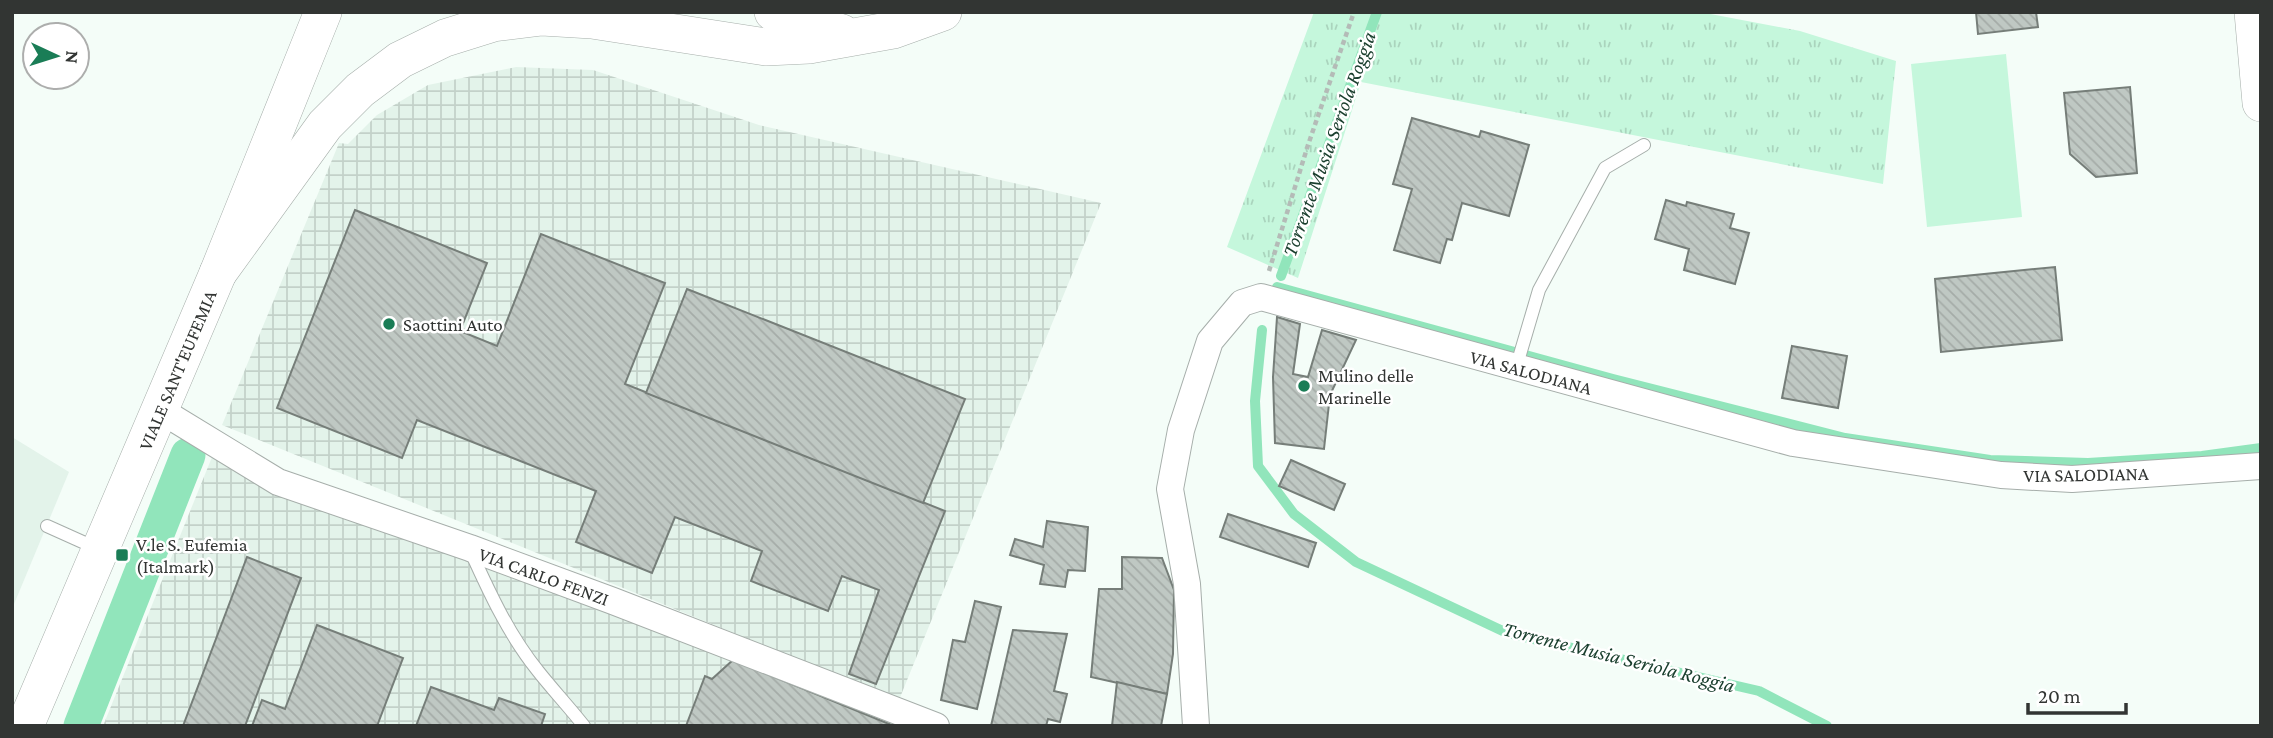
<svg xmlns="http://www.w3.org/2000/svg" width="2273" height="738" viewBox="0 0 2273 738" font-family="'Crimson Pro',serif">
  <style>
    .built { fill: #e3f3ea }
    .industrial { fill: url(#industrial-grid) }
    .grass { fill: url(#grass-tufts) }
    .pitch { fill: #c5f7dc }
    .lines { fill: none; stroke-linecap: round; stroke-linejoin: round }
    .stream { stroke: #91e5bb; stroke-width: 10 }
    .canal { stroke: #91e5bb; stroke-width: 35 }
    .building { fill: url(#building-back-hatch); stroke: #767e79; stroke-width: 2 }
    .lane-casing { stroke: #a6aeaa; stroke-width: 14 }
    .street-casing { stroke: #a6aeaa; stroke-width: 28 }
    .secondary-casing { stroke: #a6aeaa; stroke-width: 38 }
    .path { stroke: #b4bbb7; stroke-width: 4.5; stroke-dasharray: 5 3.5; stroke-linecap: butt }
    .lane { stroke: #fff; stroke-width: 12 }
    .street { stroke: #fff; stroke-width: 26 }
    .secondary { stroke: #fff; stroke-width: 37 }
    .poi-dot { fill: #1a7d56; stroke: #fff; stroke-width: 2.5 }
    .labels { text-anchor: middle; stroke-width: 5; stroke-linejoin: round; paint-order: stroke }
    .poi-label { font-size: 19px; fill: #323533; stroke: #fff; text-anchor: start }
    .street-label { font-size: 19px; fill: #323533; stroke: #fff }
    .water-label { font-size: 21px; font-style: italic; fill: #193e2d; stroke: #fff }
  </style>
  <defs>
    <pattern id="industrial-grid" width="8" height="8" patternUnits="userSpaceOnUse" patternTransform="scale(1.75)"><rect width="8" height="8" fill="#e3f3ea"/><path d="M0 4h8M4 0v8" fill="none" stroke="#c3d1c9"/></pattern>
    <pattern id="grass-tufts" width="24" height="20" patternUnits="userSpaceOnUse" patternTransform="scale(1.75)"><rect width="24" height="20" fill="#c5f7dc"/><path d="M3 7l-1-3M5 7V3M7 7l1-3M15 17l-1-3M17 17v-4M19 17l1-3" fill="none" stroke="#aad4bd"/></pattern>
    <pattern id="building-back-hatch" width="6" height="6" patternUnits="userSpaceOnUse" patternTransform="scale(1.75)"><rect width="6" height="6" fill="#bfc8c3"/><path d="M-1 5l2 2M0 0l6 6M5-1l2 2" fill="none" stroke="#a5aca8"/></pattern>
  </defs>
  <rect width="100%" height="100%" fill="#f4fdf8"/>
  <!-- built -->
  <polygon class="built" points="12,437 69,472 12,609"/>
  <!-- industrial -->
  <g class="industrial">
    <polygon points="516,67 593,70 759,125 1101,203 899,700 222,425 339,143 348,144 377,115 428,85"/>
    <polygon points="212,457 936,726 103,726"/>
  </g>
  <!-- grass -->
  <polygon class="grass" points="1314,12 1700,12 1800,31 1896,61 1883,184 1361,82 1298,278 1227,247"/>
  <!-- pitch -->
  <polygon class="pitch" points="2006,54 2022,217 1927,227 1911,64"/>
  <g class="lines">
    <!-- stream -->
    <g class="stream">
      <polyline points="1281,276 1377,12"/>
      <polyline points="1277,287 1613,379 1845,438 1990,460 2088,463 2202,456 2261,448"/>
      <polyline points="1262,330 1255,401 1258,466 1294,514 1356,562 1507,633 1759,691 1827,726"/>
    </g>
    <!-- canal -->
    <polyline class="canal" points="81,726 188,455"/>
  </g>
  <!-- building -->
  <g class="building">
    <polygon points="1976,12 2036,12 2038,27 1978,34"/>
    <polygon points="2130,87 2137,173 2096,177 2070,154 2064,93"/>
    <polygon points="1412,118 1479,137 1481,131 1529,145 1509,216 1462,203 1452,240 1447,239 1440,263 1394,250 1412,189 1393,184"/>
    <polygon points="1666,200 1686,206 1687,202 1734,214 1730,228 1749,233 1735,284 1684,270 1689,249 1655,239"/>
    <polygon points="355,210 487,263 460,331 497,346 541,234 665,283 625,384 945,511 876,684 849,674 879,590 842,576 828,611 751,581 762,551 675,517 652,573 576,542 596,491 417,420 402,458 277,408"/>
    <polygon points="2055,267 2062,340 1941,352 1935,279"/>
    <polygon points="687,289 965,399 923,503 646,393"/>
    <polygon points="1277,317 1300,324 1293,374 1308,377 1322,330 1356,340 1330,395 1324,449 1275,443 1273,377"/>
    <polygon points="1792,346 1847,356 1838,408 1782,398"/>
    <polygon points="1291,460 1345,484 1334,510 1279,486"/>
    <polygon points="1228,514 1316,543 1308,567 1220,537"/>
    <polygon points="1047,521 1088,527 1085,571 1068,570 1065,587 1040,584 1044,565 1010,555 1015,539 1043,547"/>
    <polygon points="247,557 301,578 245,726 183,726"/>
    <polygon points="1122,557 1162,558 1174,590 1173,654 1167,694 1091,677 1099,589 1122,589"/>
    <polygon points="975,601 1001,607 977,709 941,700 953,640 965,642"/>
    <polygon points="317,625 403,658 377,726 252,726 262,700 285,709"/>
    <polygon points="1013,630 1067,634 1054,691 1067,694 1060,722 1048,719 1046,726 991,726"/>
    <polygon points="733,660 894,726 686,726 705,676 712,679"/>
    <polygon points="1117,682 1167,694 1161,726 1112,726"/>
    <polygon points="431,687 494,710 499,698 545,714 541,726 416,726"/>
  </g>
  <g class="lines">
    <defs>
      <g id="lane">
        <polyline points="1516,368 1539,290 1605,168 1644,145"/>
        <polyline points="47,526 96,548"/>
        <path d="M471,552C490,594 509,635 538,671C553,690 569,707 584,726"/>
      </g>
      <g id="street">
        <polyline points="160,410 278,482 470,548 613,601 936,726"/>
        <polyline points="1196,726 1187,584 1170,489 1181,430 1210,341 1242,303 1261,297 1793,443 2001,475 2072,479 2261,466"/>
      </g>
      <g id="secondary">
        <polyline points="773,12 842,33"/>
        <polyline points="2253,12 2261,103"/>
        <polyline points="218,273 325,125 360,90 400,60 445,38 493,23 542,17 592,20 766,47 809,45 893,30 943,12"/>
        <polyline points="25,726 218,273 323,12"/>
      </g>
    </defs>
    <!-- lane casing -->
    <use href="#lane" class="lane-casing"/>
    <!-- street casing -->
    <use href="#street" class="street-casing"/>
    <!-- secondary casing -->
    <use href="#secondary" class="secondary-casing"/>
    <!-- path -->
    <polyline class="path" points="1269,271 1308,145 1354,12"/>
    <!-- lane -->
    <use href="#lane" class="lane"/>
    <!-- street -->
    <use href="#street" class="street"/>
    <!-- secondary -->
    <use href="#secondary" class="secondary"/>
  </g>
  <!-- markers -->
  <g class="poi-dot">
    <circle cx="389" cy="324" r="7"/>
    <circle cx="1304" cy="386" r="7"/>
    <rect x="115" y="548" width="14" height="14" rx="3.5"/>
  </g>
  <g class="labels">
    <!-- poi labels -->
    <g class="poi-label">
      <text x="403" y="331">Saottini Auto</text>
      <text x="1318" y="382">Mulino delle<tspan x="1318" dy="22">Marinelle</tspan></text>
      <text x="136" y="551">V.le S. Eufemia<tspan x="136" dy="22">(Italmark)</tspan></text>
    </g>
    <!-- street labels -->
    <g class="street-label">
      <text transform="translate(177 370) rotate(-67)" y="7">VIALE SANT'EUFEMIA</text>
      <text transform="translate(1531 372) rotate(15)" y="7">VIA SALODIANA</text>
      <text transform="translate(2086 474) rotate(-1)" y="7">VIA SALODIANA</text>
      <text transform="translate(544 576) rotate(20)" y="7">VIA CARLO FENZI</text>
    </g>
    <!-- water labels -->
    <g class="water-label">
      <text transform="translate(1329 144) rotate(-70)" y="7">Torrente Musia Seriola Roggia</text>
      <text transform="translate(1619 657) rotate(14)" y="7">Torrente Musia Seriola Roggia</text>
    </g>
  </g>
  <!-- border -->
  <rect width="2273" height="738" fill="none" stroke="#323533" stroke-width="28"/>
  <!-- north arrow -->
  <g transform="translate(56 56) rotate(94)"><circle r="33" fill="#ffffff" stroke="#adaead" stroke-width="2"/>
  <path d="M0-5L12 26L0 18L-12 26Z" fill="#1a7d56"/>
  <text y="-10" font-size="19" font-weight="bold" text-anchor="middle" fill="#323533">N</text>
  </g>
  <!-- scale -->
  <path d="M2028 703v10h98v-10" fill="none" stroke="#323533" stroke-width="3.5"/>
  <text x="2038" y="703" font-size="21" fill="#323533" stroke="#ffffff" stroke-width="5" paint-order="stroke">20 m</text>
</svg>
